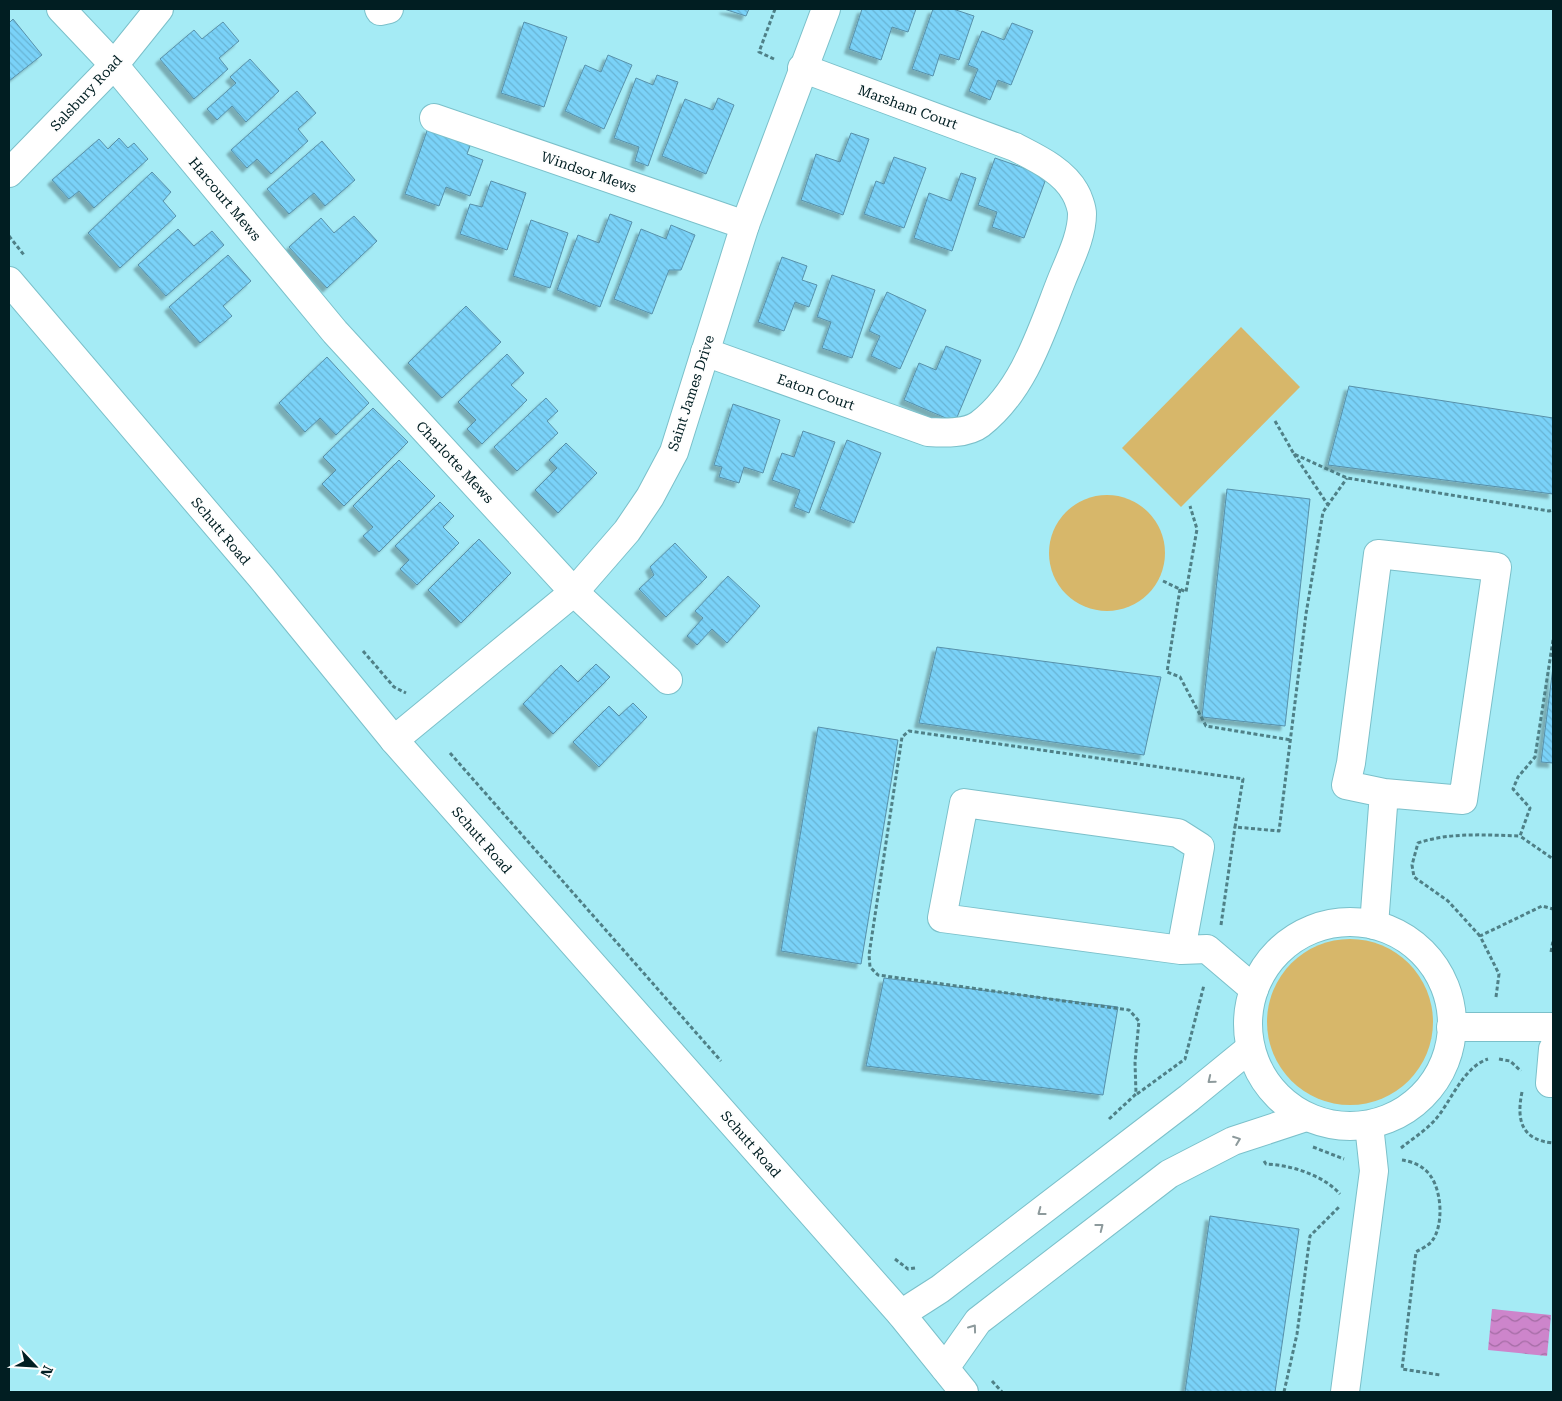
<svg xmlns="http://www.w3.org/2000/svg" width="1562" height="1401" viewBox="0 0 1562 1401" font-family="'Roboto Serif',serif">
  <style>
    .green { fill: #d7b76a }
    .water { fill: url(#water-waves) }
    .building { fill: url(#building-back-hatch); stroke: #5891aa; filter: url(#shadow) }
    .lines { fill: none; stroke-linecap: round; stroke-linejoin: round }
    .minor-casing { stroke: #7bc0ca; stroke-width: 30 }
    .path { stroke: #4f8087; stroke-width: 3; stroke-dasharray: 4 2.5; stroke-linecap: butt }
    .minor { stroke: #fff; stroke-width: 28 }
    .oneway { stroke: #8d9a9c }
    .labels { text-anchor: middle; stroke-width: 4; stroke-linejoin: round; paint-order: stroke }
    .street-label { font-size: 14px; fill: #011e22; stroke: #fefefe }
  </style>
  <defs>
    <pattern id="water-waves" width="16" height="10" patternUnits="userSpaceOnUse" patternTransform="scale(1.25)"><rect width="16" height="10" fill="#cd85cb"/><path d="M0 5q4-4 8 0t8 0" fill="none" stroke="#a46ca4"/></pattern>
    <pattern id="building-back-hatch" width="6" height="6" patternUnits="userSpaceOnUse" patternTransform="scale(1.25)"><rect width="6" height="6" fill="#7ad2f8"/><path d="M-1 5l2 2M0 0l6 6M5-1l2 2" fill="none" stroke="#68b4d4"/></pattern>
    <filter id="shadow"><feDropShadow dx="-4.5" dy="4.5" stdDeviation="1" flood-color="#0004"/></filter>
  </defs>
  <rect width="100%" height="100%" fill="#a5ebf5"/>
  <!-- green -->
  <g class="green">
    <polygon points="1241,327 1300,387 1181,507 1122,448"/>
    <circle cx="1107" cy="553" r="58"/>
    <circle cx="1350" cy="1022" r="83"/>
  </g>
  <!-- water -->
  <polygon class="water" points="1492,1309 1551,1315 1547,1356 1488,1350"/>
  <!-- building -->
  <g class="building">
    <polygon points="724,9 749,9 746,16"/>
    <polygon points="862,9 916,9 908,32 892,27 881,60 849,49"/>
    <polygon points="933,9 953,9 974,16 959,60 940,54 933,76 912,69"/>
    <polygon points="13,19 42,55 9,81 9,23"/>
    <polygon points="223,22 239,41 219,58 228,69 194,99 160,59 194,30 202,39"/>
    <polygon points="524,22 567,37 544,107 501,93"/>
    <polygon points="1012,23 1033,31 1011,85 998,80 990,100 969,91 978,69 968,65 982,31 1004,40"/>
    <polygon points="608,55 632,65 604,129 565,111 585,65 601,72"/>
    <polygon points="250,59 279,91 246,122 232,106 217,120 207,109 236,83 230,77"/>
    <polygon points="657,75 678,82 648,166 635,161 639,147 614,138 636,78 653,85"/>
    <polygon points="297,91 316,113 298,129 308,141 271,174 257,159 247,168 231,150"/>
    <polygon points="718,98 734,105 706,174 662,156 685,99 713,110"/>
    <polygon points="428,128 471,143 467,154 483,160 470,196 446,187 439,206 405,194"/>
    <polygon points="851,133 869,139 843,215 801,200 816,154 840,162"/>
    <polygon points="119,138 128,148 134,143 148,159 94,208 79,191 69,199 52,180 99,139 108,149"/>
    <polygon points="322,141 355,180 325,206 314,193 289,214 267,189"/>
    <polygon points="894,157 926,168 904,228 864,214 876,181 884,184"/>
    <polygon points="995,158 1047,176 1024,238 992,227 997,212 978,205"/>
    <polygon points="152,172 171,192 163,201 176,216 120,268 88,233"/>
    <polygon points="961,173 976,178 952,251 914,238 929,193 951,201"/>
    <polygon points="491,181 526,193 507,250 460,234 470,204 482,207"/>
    <polygon points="610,214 632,222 600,307 557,290 578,235 599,243"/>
    <polygon points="354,216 377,241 327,288 289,247 321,218 334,233"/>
    <polygon points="531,220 568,233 550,288 513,276"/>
    <polygon points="671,225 695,235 681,270 669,270 652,314 614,299 641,229 666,239"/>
    <polygon points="178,229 194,246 212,231 224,245 166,296 138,265"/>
    <polygon points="228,255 251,281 223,306 232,316 200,343 169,307"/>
    <polygon points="782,257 807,266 802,280 817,285 809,307 795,302 784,331 758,322"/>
    <polygon points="832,275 875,290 852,358 822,348 831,322 817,317"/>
    <polygon points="887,292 926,310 900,369 871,356 880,336 869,331"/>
    <polygon points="466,306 501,342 442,398 408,363"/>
    <polygon points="946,346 981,360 955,422 904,400 919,363 936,370"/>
    <polygon points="507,354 524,373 511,385 527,400 482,444 467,429 476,420 458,402"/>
    <polygon points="327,357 369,403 336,435 320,418 305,432 279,403"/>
    <polygon points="1349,386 1553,418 1553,494 1328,465"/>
    <polygon points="546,398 558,411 547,421 558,433 517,471 494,447"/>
    <polygon points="733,404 780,420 763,473 744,467 739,483 719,477 722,467 714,465"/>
    <polygon points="373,408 408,442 344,506 322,484 336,470 323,457"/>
    <polygon points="803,431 835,442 809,513 794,507 800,490 772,480 782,453 794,457"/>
    <polygon points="847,440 881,453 854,523 820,509"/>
    <polygon points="566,443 597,473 558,513 535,490 557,468 549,460"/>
    <polygon points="399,460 435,496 379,552 363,536 373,527 353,506"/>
    <polygon points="1227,489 1310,499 1285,726 1202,717"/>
    <polygon points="440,502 454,516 443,527 459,543 417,585 400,569 409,560 395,546"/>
    <polygon points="479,539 511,573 461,623 428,590"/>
    <polygon points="675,543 707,577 666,617 639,589 654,575 650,567"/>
    <polygon points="728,576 760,606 727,643 712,629 697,645 687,636 703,618 695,611"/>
    <polygon points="937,647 1161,677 1144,755 919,723"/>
    <polygon points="596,664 610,677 553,734 523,704 561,665 578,682"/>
    <polygon points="1553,667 1553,763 1541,762"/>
    <polygon points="633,703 647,717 599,767 573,742 609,706 619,716"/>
    <polygon points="818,727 898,740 861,964 781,951"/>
    <polygon points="884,978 1118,1007 1103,1095 866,1066"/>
    <polygon points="1210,1216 1299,1229 1275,1392 1185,1392"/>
  </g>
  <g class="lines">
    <defs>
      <g id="minor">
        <polyline points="61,9 114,65 335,332 574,592 668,680"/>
        <polyline points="379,9 380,11 389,9"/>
        <polyline points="434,118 745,225"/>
        <polyline points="9,173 114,65 159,9"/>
        <polyline points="9,281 261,577 394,740 901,1314 964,1392"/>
        <path d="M705,352L928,432C944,433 967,434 980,424C1025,389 1042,329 1062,279C1070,259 1082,236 1082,214C1082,208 1078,197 1075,192C1063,170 1036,158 1015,147L802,68"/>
        <polyline points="394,740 574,592 627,531 650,497 674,452 745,225 826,9"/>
        <circle cx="1350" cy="1024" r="102"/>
        <polyline points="1374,925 1384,793 1463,800 1497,567 1378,554 1351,763 1346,785 1384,793"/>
        <polyline points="1181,950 1200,847 1178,833 964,803 942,918 1181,950 1207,949 1254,989"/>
        <polyline points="1451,1027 1553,1027"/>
        <polyline points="1553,1049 1550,1083 1553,1083"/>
        <polyline points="901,1314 940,1289 1189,1098 1249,1049"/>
        <polyline points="945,1368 978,1321 1169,1174 1233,1141 1306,1117"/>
        <polyline points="1345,1392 1374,1171 1369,1125"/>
      </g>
    </defs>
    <!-- minor casing -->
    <use href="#minor" class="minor-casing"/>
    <!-- path -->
    <g class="path">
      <polyline points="774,59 759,52 775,9"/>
      <polyline points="9,236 24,255"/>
      <polyline points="1275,421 1294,454 1347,478 1549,511 1553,510"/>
      <polyline points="1294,454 1328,505"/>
      <polyline points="1163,581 1186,592 1197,529 1190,506"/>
      <polyline points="1180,589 1167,672 1180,677 1206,726 1291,740"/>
      <polyline points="1553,640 1535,757 1518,777 1513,789 1530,808 1520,836 1553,859"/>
      <polyline points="363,651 394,687 406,693"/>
      <polyline points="450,753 721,1061"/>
      <polyline points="1221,925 1235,827"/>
      <path d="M1480,936L1448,901L1414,877L1412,865L1418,843C1450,832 1486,835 1520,836"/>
      <polyline points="1551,952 1553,941"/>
      <polyline points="1496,997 1499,974 1480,936 1542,906 1553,909"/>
      <polyline points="1499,1059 1510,1061 1521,1071"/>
      <path d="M1522,1092C1516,1121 1522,1140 1553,1143"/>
      <polyline points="1137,1094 1185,1059 1204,985"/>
      <polyline points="1109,1119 1136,1094 1135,1062 1139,1021 1129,1010 878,975 870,967 869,955 902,737 909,731 1243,779 1235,827 1279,831 1306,614 1323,512 1347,478"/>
      <polyline points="1313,1147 1344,1159"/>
      <path d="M1401,1148C1412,1139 1425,1131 1435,1120C1451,1102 1463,1067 1488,1059"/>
      <path d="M1402,1160C1409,1161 1418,1164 1424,1169C1442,1182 1445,1224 1432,1241C1428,1246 1421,1249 1416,1252L1402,1369L1440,1375"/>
      <path d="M1264,1161L1266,1164C1291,1165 1323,1175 1340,1194"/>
      <polyline points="895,1259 908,1269 915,1268"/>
      <polyline points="992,1381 1002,1392"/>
      <polyline points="1284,1392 1297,1334 1310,1236 1339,1207"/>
    </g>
    <!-- minor -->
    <use href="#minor" class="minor"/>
  </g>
  <!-- one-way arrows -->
  <defs><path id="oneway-chevron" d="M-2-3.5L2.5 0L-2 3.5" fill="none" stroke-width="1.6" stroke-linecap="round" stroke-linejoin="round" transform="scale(1.25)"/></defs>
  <g class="oneway">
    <use href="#oneway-chevron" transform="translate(1211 1080) rotate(141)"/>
    <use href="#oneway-chevron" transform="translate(1237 1140) rotate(-21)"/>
    <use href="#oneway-chevron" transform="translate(1041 1212) rotate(143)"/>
    <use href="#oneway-chevron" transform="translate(1100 1227) rotate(-38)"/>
    <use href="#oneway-chevron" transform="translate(973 1328) rotate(-54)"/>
  </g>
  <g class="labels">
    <!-- street labels -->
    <g class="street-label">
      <text transform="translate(86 93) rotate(-47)" y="5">Salsbury Road</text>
      <text transform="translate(908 107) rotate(20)" y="5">Marsham Court</text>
      <text transform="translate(589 172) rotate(19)" y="5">Windsor Mews</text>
      <text transform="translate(225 199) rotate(50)" y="5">Harcourt Mews</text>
      <text transform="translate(816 392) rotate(20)" y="5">Eaton Court</text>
      <text transform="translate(691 393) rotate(-72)" y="5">Saint James Drive</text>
      <text transform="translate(455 462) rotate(47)" y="5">Charlotte Mews</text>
      <text transform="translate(221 531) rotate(50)" y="5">Schutt Road</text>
      <text transform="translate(482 840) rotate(49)" y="5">Schutt Road</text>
      <text transform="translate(751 1144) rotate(49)" y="5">Schutt Road</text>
    </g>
  </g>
  <!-- border -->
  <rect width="1562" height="1401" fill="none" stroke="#011e22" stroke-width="20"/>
  <!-- north arrow -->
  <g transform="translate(35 1366) rotate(115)" stroke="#fefefe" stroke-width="4" paint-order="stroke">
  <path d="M0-4L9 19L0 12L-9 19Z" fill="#011e22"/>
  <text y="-8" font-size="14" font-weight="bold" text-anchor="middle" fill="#011e22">N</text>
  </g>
</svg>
